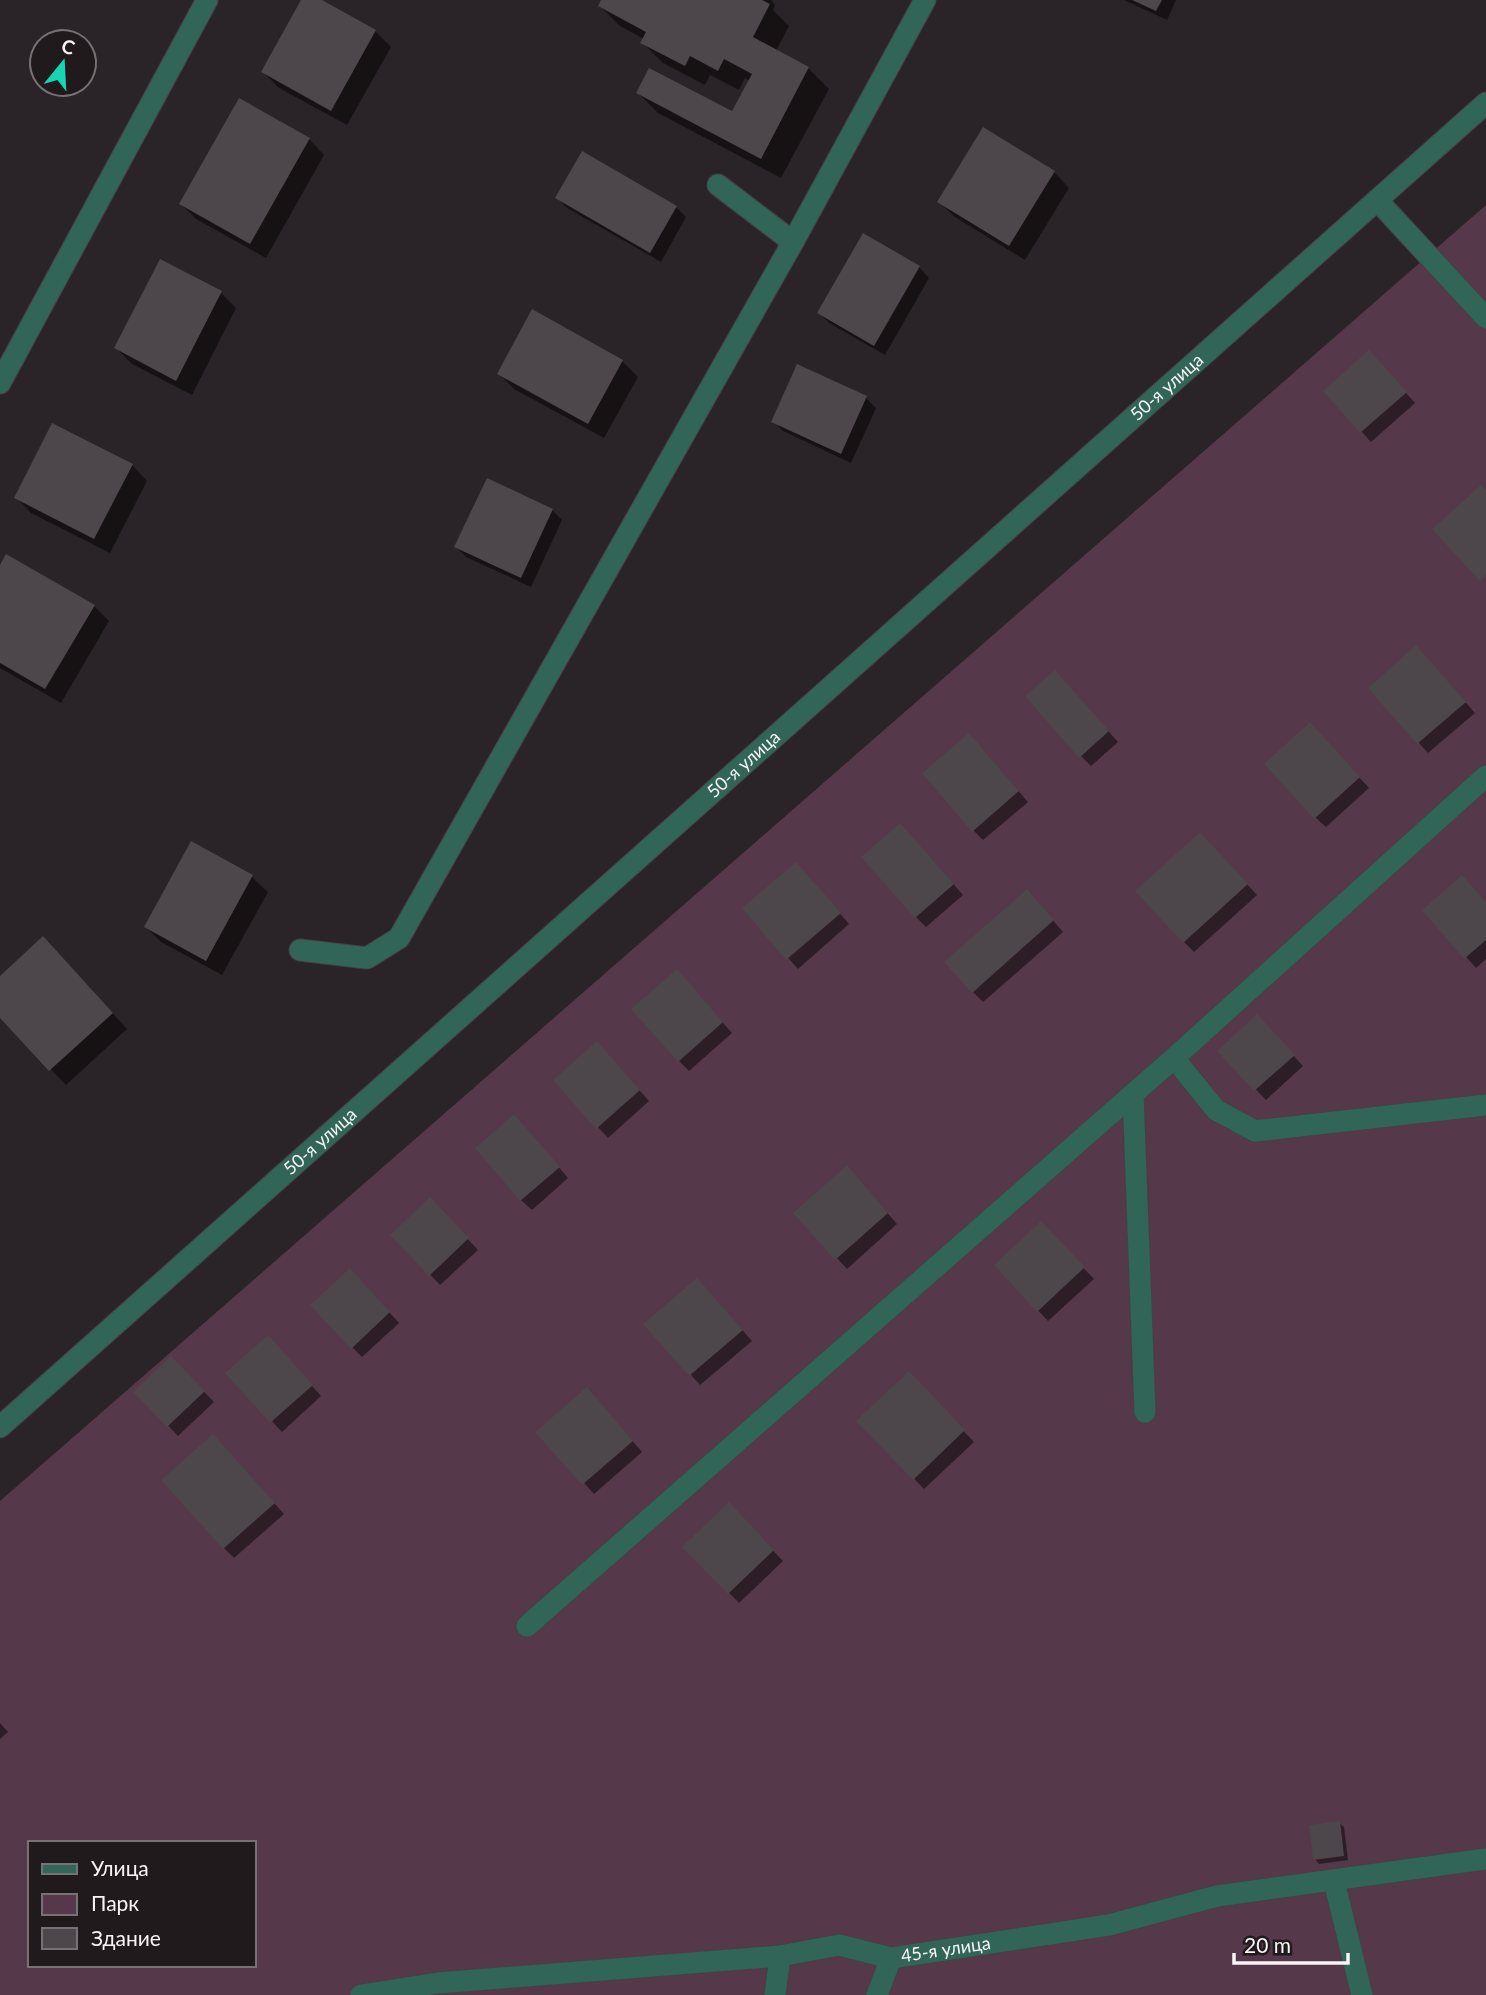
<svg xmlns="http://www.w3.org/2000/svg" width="1486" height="1995" viewBox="0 0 1486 1995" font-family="Lato,sans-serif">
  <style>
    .green { fill: #553849; fill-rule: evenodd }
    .shadow { fill: #0007 }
    .building { fill: #4d464a }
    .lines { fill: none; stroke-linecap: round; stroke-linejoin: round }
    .lane-casing { stroke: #474044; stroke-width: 23 }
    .street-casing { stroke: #474044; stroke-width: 23 }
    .lane { stroke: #306558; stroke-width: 21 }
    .street { stroke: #306558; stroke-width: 21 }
    .labels { text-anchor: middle; stroke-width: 5; stroke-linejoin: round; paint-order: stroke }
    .street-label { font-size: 18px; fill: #f8f4f6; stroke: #201a1d }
  </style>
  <rect width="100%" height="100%" fill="#2a2327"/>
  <!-- green -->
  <path class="green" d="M1486,205V1995H0V1501ZM30,1843H254V1965H30Z"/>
  <!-- shadow -->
  <g class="shadow">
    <polygon points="303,0 319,0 375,31 391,47 347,125 279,88 263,72"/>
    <polygon points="603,0 771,0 775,5 773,10 789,26 776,51 808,68 829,89 781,178 658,113 638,93 733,114 750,81 745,78 739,90 710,75 705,85 663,63 642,42 644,39 620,26 600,6"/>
    <polygon points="1124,0 1176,0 1167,20"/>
    <polygon points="309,139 324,155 266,258 196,219 181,204"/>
    <polygon points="1054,172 1069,188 1025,260 955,217 939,202"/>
    <polygon points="557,198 676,207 686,217 661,262 567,208"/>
    <polygon points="864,235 919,267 929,278 885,355 829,323 819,313"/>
    <polygon points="221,293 236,308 192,395 132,364 116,348"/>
    <polygon points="622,361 638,377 604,438 514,389 499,374"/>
    <polygon points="1379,363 1415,403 1371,442 1325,391"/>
    <polygon points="798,366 866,398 876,408 851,463 783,431 773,421"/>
    <polygon points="132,465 147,481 110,553 31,513 16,497"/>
    <polygon points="552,510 562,520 531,587 466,557 456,547"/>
    <polygon points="0,568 94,606 109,621 61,703 0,668"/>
    <polygon points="1426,658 1475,713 1428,753 1370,689"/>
    <polygon points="1065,683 1118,742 1091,766 1081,756"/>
    <polygon points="1320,735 1369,788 1326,827 1315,817"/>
    <polygon points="979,745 1028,802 983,840 973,830"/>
    <polygon points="910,835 963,895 926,927 916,917"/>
    <polygon points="192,843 252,877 268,892 222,975 161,942 146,927"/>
    <polygon points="1210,844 1257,895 1194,952 1184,942"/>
    <polygon points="806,874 849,924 798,969 744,908"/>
    <polygon points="1037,902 1063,932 983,1002 973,992"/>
    <polygon points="1486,904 1486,959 1476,968 1424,910"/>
    <polygon points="59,954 127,1029 66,1085 0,1016 0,979"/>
    <polygon points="687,982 732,1033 689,1071 679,1061"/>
    <polygon points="1267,1027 1303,1066 1266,1100 1219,1051"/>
    <polygon points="607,1053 649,1101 608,1138 555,1080"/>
    <polygon points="524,1127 568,1178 532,1210 521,1200"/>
    <polygon points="857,1178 897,1224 847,1269 796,1213"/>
    <polygon points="430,1199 478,1250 440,1285 393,1235"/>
    <polygon points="1041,1224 1094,1279 1048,1321 996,1265"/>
    <polygon points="360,1280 399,1323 362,1357 352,1347"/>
    <polygon points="707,1290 752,1341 700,1385 646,1324"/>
    <polygon points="278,1348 321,1396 282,1432 228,1374"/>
    <polygon points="171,1358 214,1402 178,1436 136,1392"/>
    <polygon points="909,1374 974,1442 924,1489 859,1421"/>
    <polygon points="597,1400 642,1452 594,1494 538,1432"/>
    <polygon points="223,1446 284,1514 234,1558 224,1548"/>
    <polygon points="729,1505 783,1561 739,1603 685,1547"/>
    <polygon points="0,1723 8,1732 0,1739"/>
    <polygon points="1339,1823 1344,1827 1348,1860 1319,1864 1315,1859"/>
  </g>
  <!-- building -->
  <g class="building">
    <polygon points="301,0 322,0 376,30 331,111 261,72"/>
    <polygon points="601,0 762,0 770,4 753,37 809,67 761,159 636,93 649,68 732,111 752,74 724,59 718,71 690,56 685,66 640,43 646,32 598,6"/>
    <polygon points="1132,0 1162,0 1156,11"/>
    <polygon points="239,98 310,138 250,244 179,204"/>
    <polygon points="983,127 1055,171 1009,246 937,202"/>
    <polygon points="582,151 677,206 650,253 555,198"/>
    <polygon points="863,233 920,266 874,346 817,313"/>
    <polygon points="160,259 222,291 176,381 114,348"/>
    <polygon points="532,309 623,360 588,424 497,374"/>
    <polygon points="1369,350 1407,392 1360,433 1323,391"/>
    <polygon points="797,364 867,396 841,454 771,422"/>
    <polygon points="52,423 133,464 94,539 14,498"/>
    <polygon points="487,478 553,509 521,578 454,547"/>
    <polygon points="1481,485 1486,490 1486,575 1480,581 1432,529"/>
    <polygon points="6,554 95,605 45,689 0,663 0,565"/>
    <polygon points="1416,645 1466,702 1417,744 1368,688"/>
    <polygon points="1055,670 1109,731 1079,758 1025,696"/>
    <polygon points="1310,722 1360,777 1314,819 1264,764"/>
    <polygon points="969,733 1019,791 972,832 922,773"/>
    <polygon points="900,823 954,884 915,918 861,857"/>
    <polygon points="1200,832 1248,884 1183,943 1135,891"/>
    <polygon points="191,841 253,875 206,961 144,927"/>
    <polygon points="796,862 841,913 786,960 742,908"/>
    <polygon points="1462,875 1486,902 1486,940 1464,959 1422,910"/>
    <polygon points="1027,889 1054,920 972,993 944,962"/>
    <polygon points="43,936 113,1013 49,1071 0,1018 0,976"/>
    <polygon points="677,969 723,1022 678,1062 631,1009"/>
    <polygon points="1257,1014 1295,1055 1254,1091 1217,1051"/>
    <polygon points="597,1041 640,1090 596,1129 553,1080"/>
    <polygon points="514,1114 560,1167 520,1201 475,1148"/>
    <polygon points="847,1165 888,1213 835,1260 793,1213"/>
    <polygon points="430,1197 469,1238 429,1276 390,1235"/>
    <polygon points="1041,1221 1085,1267 1037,1312 994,1265"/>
    <polygon points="350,1268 390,1312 351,1349 310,1305"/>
    <polygon points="697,1278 743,1330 689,1376 643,1324"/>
    <polygon points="268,1335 313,1385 270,1423 225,1373"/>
    <polygon points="171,1356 205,1391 167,1427 133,1392"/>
    <polygon points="909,1371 965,1430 913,1480 856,1421"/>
    <polygon points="587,1387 633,1441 582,1485 535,1432"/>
    <polygon points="213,1434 275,1503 223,1549 161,1480"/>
    <polygon points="729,1502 774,1550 728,1594 682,1547"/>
    <polygon points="1340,1821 1344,1856 1313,1860 1309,1825"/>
  </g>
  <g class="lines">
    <defs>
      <g id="lane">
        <polyline points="718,185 793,242"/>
        <polyline points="1377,200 1486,318"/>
        <polyline points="1174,1058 1216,1110 1255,1131 1486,1105"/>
        <polyline points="1133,1094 1145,1412"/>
        <polyline points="527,1626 1174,1058 1486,776"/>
        <polyline points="1334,1881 1362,1995"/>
        <path id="s1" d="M361,1995L438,1983L780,1956L839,1945L891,1958L1109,1925L1217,1896L1486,1859"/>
        <polyline points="775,1995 780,1956"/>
        <polyline points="877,1995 891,1958"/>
      </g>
      <g id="street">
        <polyline points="0,383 207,0"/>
        <polyline points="300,950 367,958 399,938 793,242 925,0"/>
        <path id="s2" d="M0,1427L1486,103"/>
      </g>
    </defs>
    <!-- lane casing -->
    <use href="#lane" class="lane-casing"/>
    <!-- street casing -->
    <use href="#street" class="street-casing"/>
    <!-- lane -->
    <use href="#lane" class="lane"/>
    <!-- street -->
    <use href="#street" class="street"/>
  </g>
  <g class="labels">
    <!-- street labels -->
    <g class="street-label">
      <text dy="6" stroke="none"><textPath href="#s2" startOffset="1563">50-я улица</textPath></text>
      <text dy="6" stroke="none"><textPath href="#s2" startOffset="996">50-я улица</textPath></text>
      <text dy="6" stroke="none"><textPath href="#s2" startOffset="429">50-я улица</textPath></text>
      <text dy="6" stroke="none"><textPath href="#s1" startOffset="590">45-я улица</textPath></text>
    </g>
  </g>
  <!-- legend -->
  <rect x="28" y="1841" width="228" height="126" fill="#201a1d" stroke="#767174" stroke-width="2"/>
  <rect x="42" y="1864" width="35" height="10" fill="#306558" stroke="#767174" stroke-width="2"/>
  <text x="91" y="1876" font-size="21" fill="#f8f4f6">Улица</text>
  <rect x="42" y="1894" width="35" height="21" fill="#553849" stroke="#767174" stroke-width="2"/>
  <text x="91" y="1911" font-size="21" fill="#f8f4f6">Парк</text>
  <rect x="42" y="1928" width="35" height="21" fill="#4d464a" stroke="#767174" stroke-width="2"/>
  <text x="91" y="1946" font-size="21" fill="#f8f4f6">Здание</text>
  <!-- north arrow -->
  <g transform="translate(63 63) rotate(18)"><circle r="33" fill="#201a1d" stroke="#767174" stroke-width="2"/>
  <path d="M0-5L12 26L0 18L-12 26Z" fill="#18d5b2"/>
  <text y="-10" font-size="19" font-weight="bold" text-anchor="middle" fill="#f8f4f6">С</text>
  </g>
  <!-- scale -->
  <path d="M1234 1953v10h114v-10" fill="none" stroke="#f8f4f6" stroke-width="3.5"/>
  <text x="1244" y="1953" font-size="21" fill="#f8f4f6" stroke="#201a1d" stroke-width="5" paint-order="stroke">20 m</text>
</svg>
